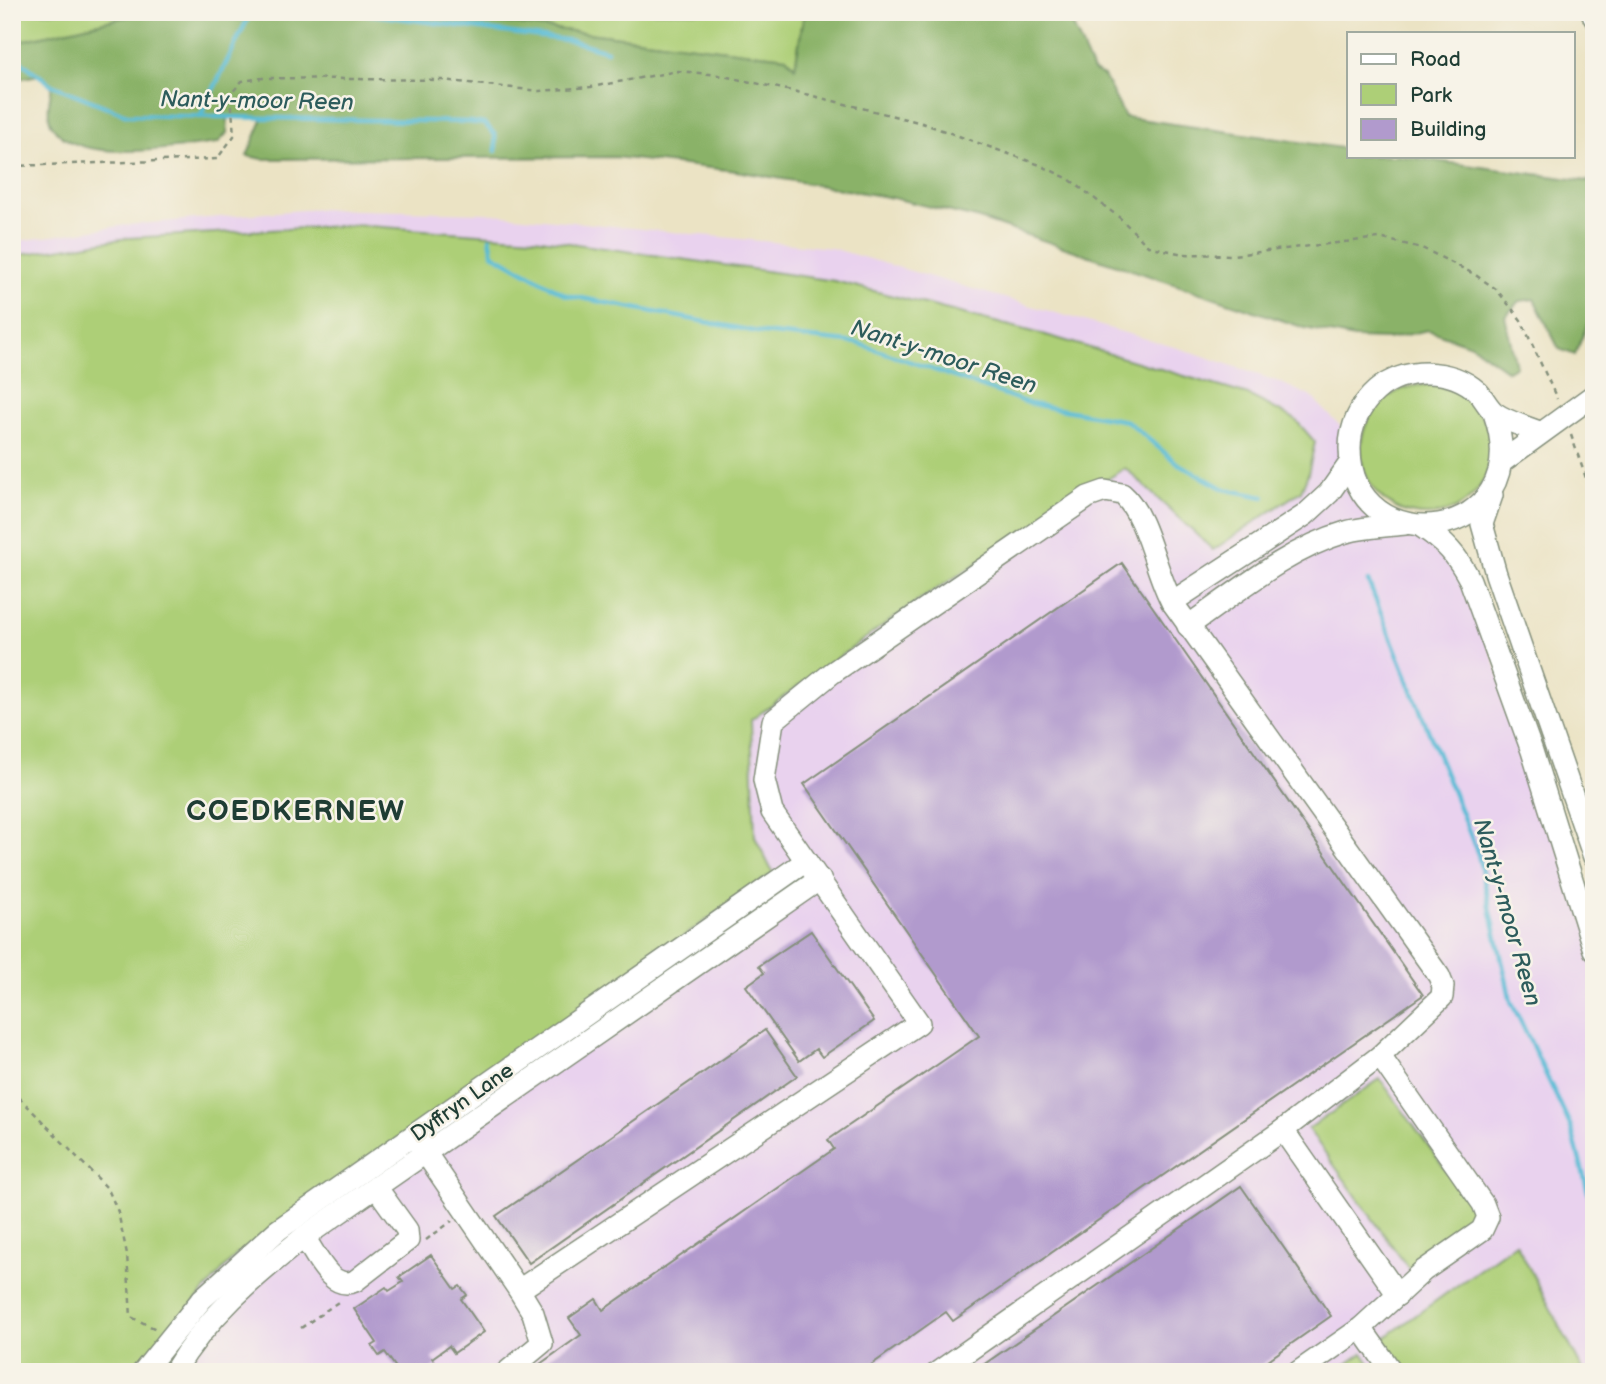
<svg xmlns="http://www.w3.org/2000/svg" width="1606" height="1384" viewBox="0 0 1606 1384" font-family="'Balsamiq Sans',sans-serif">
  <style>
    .built { fill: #e9d2ee }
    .green { fill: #adcf77; stroke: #668656; stroke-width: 2 }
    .forest { fill: #8ab268; stroke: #54784e; stroke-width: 2 }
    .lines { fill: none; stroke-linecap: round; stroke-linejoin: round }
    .stream { stroke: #57bbd5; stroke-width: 4.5 }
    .building { fill: #b19acd }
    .minor-casing { stroke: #85907c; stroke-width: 24 }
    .path { stroke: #85907c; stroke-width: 2.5; stroke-dasharray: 5 5; stroke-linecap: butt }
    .minor { stroke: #fff; stroke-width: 21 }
    .labels { text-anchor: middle; stroke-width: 5; stroke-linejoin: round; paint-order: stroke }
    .street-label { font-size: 21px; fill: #1f3d34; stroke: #f7f3e8 }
    .water-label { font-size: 23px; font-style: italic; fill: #2d5c5c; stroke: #f7f3e8 }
    .district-label { font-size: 28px; font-weight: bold; letter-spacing: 2px; fill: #1f3d34; stroke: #f7f3e8 }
  </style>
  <rect width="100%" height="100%" fill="#f7f3e8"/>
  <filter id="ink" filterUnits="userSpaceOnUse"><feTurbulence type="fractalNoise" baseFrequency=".0143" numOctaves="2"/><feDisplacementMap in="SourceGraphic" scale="14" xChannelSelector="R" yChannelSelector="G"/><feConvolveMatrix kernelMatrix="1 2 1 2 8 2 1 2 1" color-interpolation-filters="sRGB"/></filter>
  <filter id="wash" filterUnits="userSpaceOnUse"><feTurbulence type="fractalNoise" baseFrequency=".00686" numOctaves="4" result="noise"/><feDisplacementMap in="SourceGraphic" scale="28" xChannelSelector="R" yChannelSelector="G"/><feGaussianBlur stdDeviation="1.57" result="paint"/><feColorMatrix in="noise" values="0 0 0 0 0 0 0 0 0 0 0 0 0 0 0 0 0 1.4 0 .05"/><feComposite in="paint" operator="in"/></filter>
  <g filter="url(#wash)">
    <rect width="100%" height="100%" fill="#ebe3c4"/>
    <!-- built -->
    <polygon class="built" points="314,209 484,213 831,248 1195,353 1279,382 1312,397 1350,436 1363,494 1458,557 1594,950 1594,1372 12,1372 12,242 127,225"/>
    <!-- green -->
    <g class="green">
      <polygon points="12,12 147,12 12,43"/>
      <polygon points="415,12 804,12 795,67 786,57"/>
      <polygon points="356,225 534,238 835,281 1053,337 1248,395 1295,419 1315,442 1308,474 1301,491 1213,550 1125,468 912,605 751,720 755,837 773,873 237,1254 133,1372 12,1372 12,256 128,238"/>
      <circle cx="1426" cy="450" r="65"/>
      <polygon points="1380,1079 1480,1217 1409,1269 1308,1129"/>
      <polygon points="1516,1243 1584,1372 1404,1372 1383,1339"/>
      <polygon points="1363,1353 1376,1372 1336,1372"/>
    </g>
    <!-- forest -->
    <path class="forest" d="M147,12H415L786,57L795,67L804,16L1067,12L1093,71L1104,76L1125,117L1349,149V156H1399L1594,182V308L1575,355L1559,349L1534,299L1520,301L1505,316L1516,366L1508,371L1471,345L1428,330L1388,339L1354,338L1305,328L976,218L893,198L736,171L615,157L263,159L247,156L263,118L228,117L227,133L218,143C178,147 78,166 53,127C45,115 50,97 52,85L39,75L12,80V43Z"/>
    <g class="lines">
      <!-- stream -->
      <g class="stream">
        <polyline points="353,12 573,41 607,51"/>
        <polyline points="12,55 52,85 127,115 469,122 485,124 495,135 496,151"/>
        <polyline points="200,117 251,12"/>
        <polyline points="490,238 493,254 566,295 763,333 857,343 1031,404 1127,421 1177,463 1224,489 1264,497"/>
        <polyline points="1368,581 1478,854 1511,1001 1571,1127 1594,1214"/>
      </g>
    </g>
    <g id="blocks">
      <!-- building -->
      <g class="building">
        <polygon points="1122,563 1423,995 953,1321 946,1312 861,1372 535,1372 533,1369 581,1335 569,1318 596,1299 603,1310 834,1149 828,1140 979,1036 804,784"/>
        <polygon points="811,931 874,1021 822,1057 816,1049 799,1061 746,986 764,973 759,966"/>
        <polygon points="765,1030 797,1076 529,1263 496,1216"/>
        <polygon points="1241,1186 1331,1316 1251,1372 973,1372"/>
        <polygon points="431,1255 455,1289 460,1286 467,1295 461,1299 484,1332 454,1353 449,1346 432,1358 437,1365 427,1372 399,1372 385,1352 379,1356 372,1346 377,1343 354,1309 386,1287 389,1291 403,1282 399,1277"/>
      </g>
    </g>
  </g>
  <g filter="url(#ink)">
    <use href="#blocks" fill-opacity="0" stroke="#85907c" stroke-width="2"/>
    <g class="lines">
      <defs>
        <g id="minor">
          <polyline points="1592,12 1594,17"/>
          <path d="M1494,413C1540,544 1350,566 1350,448C1350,427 1360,405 1376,391C1403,367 1451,367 1478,392C1484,398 1488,408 1495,413C1507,422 1525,426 1539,432"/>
          <polyline points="1503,461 1594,395"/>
          <polyline points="1492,495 1482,524 1496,574 1594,857"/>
          <path d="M1422,527C1445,542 1457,555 1470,580L1532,751L1594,950"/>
          <polyline points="1172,602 1305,515 1329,493 1350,463"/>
          <path d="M1188,626C1237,592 1288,549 1346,532C1364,527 1386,526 1405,524"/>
          <polyline points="1283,1130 1398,1295"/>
          <path d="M414,1136L519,1290L919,1023L772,812L764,780L773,721L832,673L1088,497L1105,491L1122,494C1147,515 1155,572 1172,602L1439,976L1443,986L1442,997L1380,1056L1283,1130L938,1372"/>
          <path d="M304,1237C316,1254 331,1292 355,1281L408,1240L407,1230L376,1187"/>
          <polyline points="1361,1328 1392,1372"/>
          <polyline points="143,1372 202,1299 278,1230 806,861"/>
          <path d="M174,1372C207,1316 254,1277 304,1237L820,879"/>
          <polyline points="507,1372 542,1343 533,1313 519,1290"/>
          <polyline points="1298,1372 1361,1328 1423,1271 1482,1230 1488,1217 1483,1204 1380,1056"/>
        </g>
      </defs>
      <!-- minor casing -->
      <use href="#minor" class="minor-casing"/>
      <!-- path -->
      <g class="path">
        <polyline points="12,166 217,159 234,136 231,94 242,81 263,78 442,80 539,91 591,87 678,71 718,75 797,92 922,123 1040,165 1069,179 1120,218 1148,246 1183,254 1233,255 1379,238 1422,248 1474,274 1496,289 1521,320 1557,399"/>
        <polyline points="1571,435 1594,501"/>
        <polyline points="12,1090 108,1189 118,1212 127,1254 131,1317 156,1329"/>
        <polyline points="426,1240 452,1221"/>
        <polyline points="301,1328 341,1300"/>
      </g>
      <!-- minor -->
      <use href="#minor" class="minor"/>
    </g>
  </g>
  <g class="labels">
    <!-- street labels -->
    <g class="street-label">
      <text transform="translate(462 1102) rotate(-35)" y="7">Dyffryn Lane</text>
    </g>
    <!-- water labels -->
    <g class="water-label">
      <text transform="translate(257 100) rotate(1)" y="8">Nant-y-moor Reen</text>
      <text transform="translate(944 356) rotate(18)" y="8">Nant-y-moor Reen</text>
      <text transform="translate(1508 912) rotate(74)" y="8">Nant-y-moor Reen</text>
    </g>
    <!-- district labels -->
    <g class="district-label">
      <text x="296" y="820">COEDKERNEW</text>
    </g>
  </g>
  <!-- margin -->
  <rect width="1606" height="1384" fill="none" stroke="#f7f3e8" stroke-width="42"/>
  <!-- legend -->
  <rect x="1347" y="32" width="228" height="126" fill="#f7f3e8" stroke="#a1aaa0" stroke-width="2"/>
  <rect x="1361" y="54" width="35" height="10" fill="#ffffff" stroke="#a1aaa0" stroke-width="2"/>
  <text x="1410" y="66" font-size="21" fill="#1f3d34">Road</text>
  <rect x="1361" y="84" width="35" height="21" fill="#adcf77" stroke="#a1aaa0" stroke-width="2"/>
  <text x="1410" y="102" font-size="21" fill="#1f3d34">Park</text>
  <rect x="1361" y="119" width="35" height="21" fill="#b19acd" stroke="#a1aaa0" stroke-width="2"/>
  <text x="1410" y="136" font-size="21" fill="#1f3d34">Building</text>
</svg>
